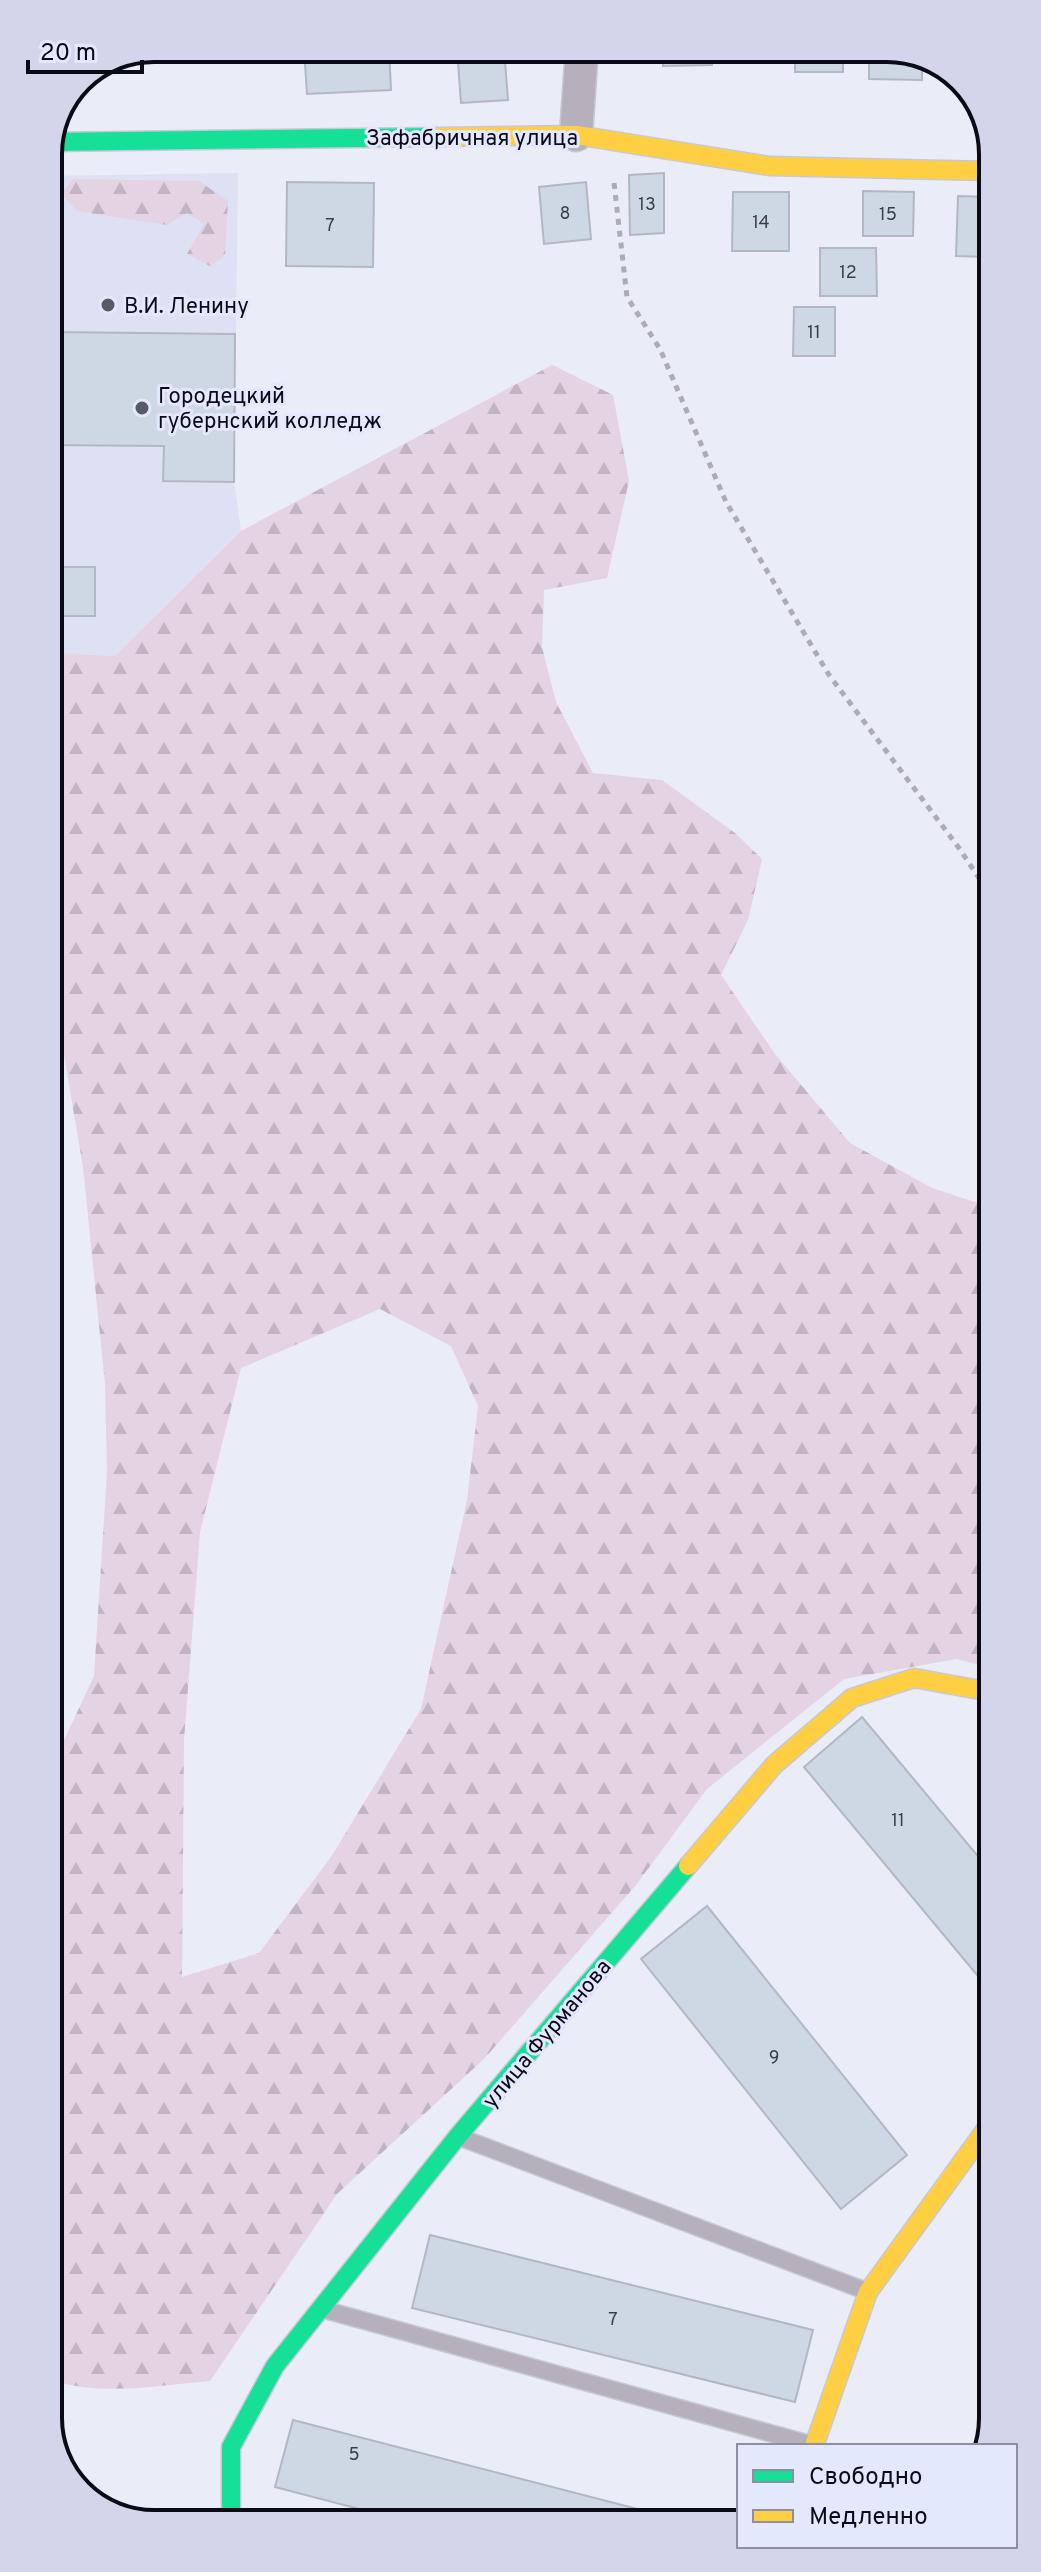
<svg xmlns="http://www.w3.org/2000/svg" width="1041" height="2572" viewBox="0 0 1041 2572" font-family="Overpass,sans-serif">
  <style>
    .built { fill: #dee1f3 }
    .forest { fill: url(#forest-firs); fill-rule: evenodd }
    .building { fill: #ced8e5; stroke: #b2b8c2; stroke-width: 2 }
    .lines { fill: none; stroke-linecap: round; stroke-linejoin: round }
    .lane-casing { stroke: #c7c9d2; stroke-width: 19 }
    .street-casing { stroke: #c7c9d2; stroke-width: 35 }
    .fast-casing { stroke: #c7c9d2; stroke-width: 21 }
    .slow-casing { stroke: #c7c9d2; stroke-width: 21 }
    .path { stroke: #adabb5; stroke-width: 5; stroke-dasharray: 6 6; stroke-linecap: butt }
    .lane { stroke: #b6b0bd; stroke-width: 16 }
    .street { stroke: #b6b0bd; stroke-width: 32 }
    .fast { stroke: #16e098; stroke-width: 18 }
    .slow { stroke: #ffcf43; stroke-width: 18 }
    .poi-dot { fill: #585a65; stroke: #e4e8fd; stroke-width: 3 }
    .labels { text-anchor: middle; stroke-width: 6; stroke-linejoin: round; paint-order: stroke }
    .number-label { font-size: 18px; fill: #3b3e4a }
    .street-label { font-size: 22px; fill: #0a0b16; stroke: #e4e8fd }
    .poi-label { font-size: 22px; fill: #0a0b16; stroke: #e4e8fd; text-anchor: start }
    .rim { fill: none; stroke: #0a0b16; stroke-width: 4 }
  </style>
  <defs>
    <pattern id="forest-firs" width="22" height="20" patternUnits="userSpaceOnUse" patternTransform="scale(2)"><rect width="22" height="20" fill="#e4d3e3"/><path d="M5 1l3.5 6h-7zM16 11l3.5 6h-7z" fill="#c2b4c2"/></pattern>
  </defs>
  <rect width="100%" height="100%" fill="#eaecf7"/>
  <!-- built -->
  <polygon class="built" points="238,173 234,482 241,531 115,656 49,653 48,176"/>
  <!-- forest -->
  <g class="forest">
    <polygon points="73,179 199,181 228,201 225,256 210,266 187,254 204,224 187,213 167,225 77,211 61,194"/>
    <path d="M552,365L613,395L629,481L607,578L544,590L542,647L556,702L593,773L662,780L735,833L762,859L748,920L721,975L775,1054L850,1143L932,1188L990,1207L991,1668L957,1659L844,1679L707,1789L636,1885L484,2059L337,2194L210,2381C160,2385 101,2397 53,2380L52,1766L94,1676L107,1472L105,1384L83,1167L50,972L49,653L115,656L241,531ZM380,1309L451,1346L478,1406L467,1500L421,1709L331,1857L259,1953L182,1977L184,1740L200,1532L241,1368Z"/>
  </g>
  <!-- building -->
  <g class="building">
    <polygon points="304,48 389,48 391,90 307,94"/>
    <polygon points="457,48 504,48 508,100 461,103"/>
    <polygon points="663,48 712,48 712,65 663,66"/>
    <rect x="795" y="48" width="48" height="24"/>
    <polygon points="869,48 895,48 922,59 922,80 869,79"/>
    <polygon points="940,65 952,70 957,77 939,76"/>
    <polygon points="664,173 664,233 630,235 629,175"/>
    <polygon points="287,182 374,183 373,267 286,266"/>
    <polygon points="586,182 591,239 544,244 539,187"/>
    <polygon points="863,191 914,192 913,236 863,236"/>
    <polygon points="733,192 789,192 789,251 732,251"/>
    <polygon points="958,196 988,197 988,257 956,256"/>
    <polygon points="820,248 876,248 877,296 820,296"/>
    <polygon points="794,307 835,307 835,356 793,356"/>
    <polygon points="49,332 235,334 234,482 163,481 164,446 49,445"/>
    <rect x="49" y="567" width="46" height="49"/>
    <polygon points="862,1717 992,1873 992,1993 804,1767"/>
    <polygon points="707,1906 907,2155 841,2209 641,1959"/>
    <polygon points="430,2235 813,2330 795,2402 412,2308"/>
    <polygon points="293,2420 680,2520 409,2522 275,2487"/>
  </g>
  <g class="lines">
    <defs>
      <g id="lane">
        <polyline points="462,2138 866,2291"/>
        <polyline points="322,2309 813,2445"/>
      </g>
      <polyline id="street" points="576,135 582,48"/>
      <g id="fast">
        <polyline points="50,142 436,137"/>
        <polyline points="231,2523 231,2447 275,2366 458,2136 688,1866"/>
      </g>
      <g id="slow">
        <polyline points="436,137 576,135 769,166 988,171"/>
        <polyline points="688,1866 774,1765 852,1698 914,1678 991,1692"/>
        <polyline points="814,2446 868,2292 992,2121"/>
      </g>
    </defs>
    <!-- lane casing -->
    <use href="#lane" class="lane-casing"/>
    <!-- street casing -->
    <use href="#street" class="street-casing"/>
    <!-- fast casing -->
    <use href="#fast" class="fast-casing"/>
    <!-- slow casing -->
    <use href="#slow" class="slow-casing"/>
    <!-- path -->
    <polyline class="path" points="614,183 627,297 660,349 726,502 829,675 959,848 989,893"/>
    <!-- lane -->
    <use href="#lane" class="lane"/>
    <!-- street -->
    <use href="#street" class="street"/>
    <!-- fast -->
    <use href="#fast" class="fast"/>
    <!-- slow -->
    <use href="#slow" class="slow"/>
  </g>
  <!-- markers -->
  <g class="poi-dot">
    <circle cx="108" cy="305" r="8"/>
    <circle cx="142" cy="408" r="8"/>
  </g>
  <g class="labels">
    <!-- number labels -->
    <g class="number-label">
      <text x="647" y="210">13</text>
      <text x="565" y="219">8</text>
      <text x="888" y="220">15</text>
      <text x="761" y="228">14</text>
      <text x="330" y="231">7</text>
      <text x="848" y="278">12</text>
      <text x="814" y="338">11</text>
      <text x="898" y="1826">11</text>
      <text x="774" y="2063">9</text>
      <text x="613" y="2325">7</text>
      <text x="354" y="2460">5</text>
    </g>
    <!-- street labels -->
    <g class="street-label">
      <text x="472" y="145">Зафабричная улица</text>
      <text transform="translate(546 2033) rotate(-50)" y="8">улица Фурманова</text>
    </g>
    <!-- poi labels -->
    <g class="poi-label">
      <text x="124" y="313">В.И. Ленину</text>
      <text x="158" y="403">Городецкий<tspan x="158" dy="25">губернский колледж</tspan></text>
    </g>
  </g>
  <!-- crop -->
  <path d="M0 0H1041V2572H0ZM154 62H887A92 92 0 0 1 979 154V2418A92 92 0 0 1 887 2510H154A92 92 0 0 1 62 2418V154A92 92 0 0 1 154 62Z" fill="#d3d6eb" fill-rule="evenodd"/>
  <path class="rim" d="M154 62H887A92 92 0 0 1 979 154V2418A92 92 0 0 1 887 2510H154A92 92 0 0 1 62 2418V154A92 92 0 0 1 154 62Z"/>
  <!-- legend -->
  <rect x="737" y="2444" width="280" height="104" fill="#e4e8fd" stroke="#8d90a1" stroke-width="2"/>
  <rect x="753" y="2470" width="40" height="12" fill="#16e098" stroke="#8d90a1" stroke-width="2"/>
  <text x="809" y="2484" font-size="24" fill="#0a0b16">Свободно</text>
  <rect x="753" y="2510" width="40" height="12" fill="#ffcf43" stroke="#8d90a1" stroke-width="2"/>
  <text x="809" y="2524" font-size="24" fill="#0a0b16">Медленно</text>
  <!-- scale -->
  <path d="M28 60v12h114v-12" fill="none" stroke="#0a0b16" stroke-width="4"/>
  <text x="40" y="60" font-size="24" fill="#0a0b16" stroke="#e4e8fd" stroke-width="6" paint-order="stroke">20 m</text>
</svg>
